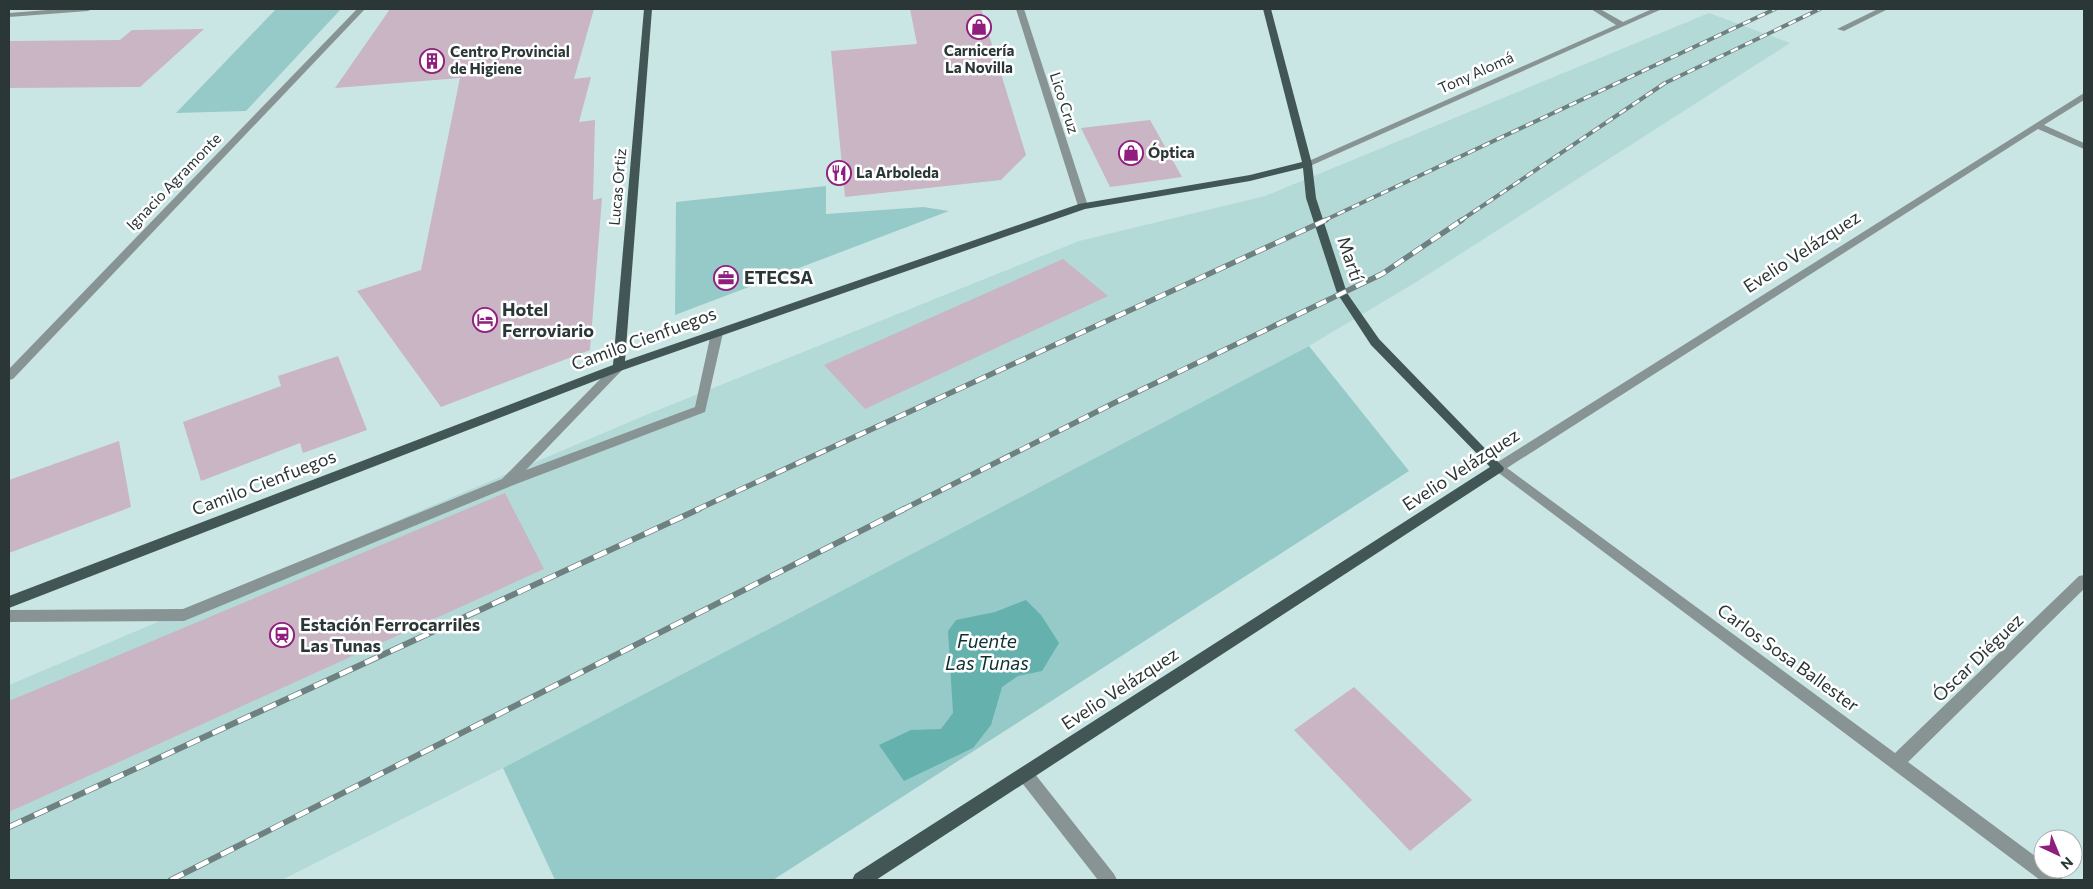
<svg xmlns="http://www.w3.org/2000/svg" width="2093" height="889" viewBox="0 0 2093 889" font-family="Commissioner,sans-serif">
  <style>
    .built { fill: #b4dad8 }
    .green { fill: #96cac8 }
    .water { fill: #64b1ae }
    .building { fill: #c9b5c4 }
    .lines { fill: none; stroke-linecap: round; stroke-linejoin: round }
    .minor { fill: #889493; fill-rule: evenodd }
    .major { fill: #415655; fill-rule: evenodd }
    .rail-far2-casing { stroke: #6e8180; stroke-width: 4 }
    .rail-far1-casing { stroke: #6e8180; stroke-width: 5.5 }
    .rail-casing { stroke: #6e8180; stroke-width: 6 }
    .rail-far2 { stroke: #fff; stroke-width: 2.5; stroke-dasharray: 8; stroke-linecap: butt }
    .rail-far1 { stroke: #fff; stroke-width: 4; stroke-dasharray: 11; stroke-linecap: butt }
    .rail { stroke: #fff; stroke-width: 4.5; stroke-dasharray: 14; stroke-linecap: butt }
    .labels { text-anchor: middle; stroke-width: 5; stroke-linejoin: round; paint-order: stroke }
    .far-poi-label { font-size: 15px; font-weight: bold; fill: #2b3736; stroke: #fff; text-anchor: start }
    .far-street-label { font-size: 15px; fill: #2b3736; stroke: #fff }
    .street-label { font-size: 18px; fill: #2b3736; stroke: #fff }
    .poi-label { font-size: 18px; font-weight: bold; fill: #2b3736; stroke: #fff; text-anchor: start }
    .water-label { font-size: 19px; font-style: italic; fill: #0b3231; stroke: #fff }
  </style>
  <rect width="100%" height="100%" fill="#c9e6e5"/>
  <!-- built -->
  <polygon class="built" points="1709,13 1790,43 1418,281 1309,346 503,768 282,880 9,880 9,685 646,415 1079,241 1265,196"/>
  <!-- green -->
  <g class="green">
    <polygon points="276,9 341,9 246,111 176,113"/>
    <polygon points="826,186 826,214 923,207 949,211 675,315 676,202"/>
    <polygon points="1309,346 1409,471 773,880 555,880 503,768"/>
  </g>
  <!-- water -->
  <polygon class="water" points="1026,600 1041,615 1059,643 1042,671 1018,676 1002,687 991,725 973,748 904,781 879,745 911,730 941,729 953,713 948,631 956,620 995,612"/>
  <!-- building -->
  <g class="building">
    <polygon points="390,9 594,9 574,79 591,77 579,122 595,120 593,200 602,198 590,350 441,407 357,291 421,270 460,78 335,88"/>
    <polygon points="910,9 981,9 1026,155 1001,180 845,197 831,51 917,44"/>
    <polygon points="204,29 140,87 9,88 9,41 120,40 132,30"/>
    <polygon points="1150,120 1182,177 1110,187 1081,128"/>
    <polygon points="1063,259 1108,296 865,409 824,365"/>
    <polygon points="338,356 367,430 303,453 300,443 201,481 183,422 281,386 278,376"/>
    <polygon points="119,441 131,507 9,553 9,480"/>
    <polygon points="505,493 544,569 9,812 9,701"/>
    <polygon points="1354,687 1472,800 1410,851 1294,730"/>
  </g>
  <g class="lines">
    <!-- minor -->
    <g class="minor">
      <polygon points="60,9 92,9 88,11 9,17 9,13"/>
      <polygon points="357,9 365,9 13,379 9,380 9,369"/>
      <polygon points="1016,9 1024,9 1088,206 1087,208 1079,208 1078,206"/>
      <polygon points="1591,9 1600,9 1623,22 1652,9 1662,9 1310,166 1304,166 1302,164 1616,25"/>
      <polygon points="1878,9 1888,9 1844,31 1837,29"/>
      <path d="M2084,93V100L2044,125L2084,143V149L2038,129L1507,468L1895,753L2079,576L2084,575V589L1908,762L2043,862V869C2053,869 2058,870 2063,880H2040L1492,468L1493,465Z"/>
      <polygon points="717,329 723,333 705,412 511,486 184,621 9,622 9,610 183,609 502,479 615,364 623,364 625,367 526,470 695,407 711,333"/>
      <polygon points="1025,767 1031,769 1114,874 1117,880 1098,880 1019,779 1017,774 1019,769"/>
    </g>
    <!-- major -->
    <polygon class="major" points="644,9 652,9 625,361 1079,204 1250,175 1302,162 1263,9 1271,9 1312,164 1316,198 1347,293 1379,339 1504,468 1503,471 876,880 852,880 855,874 1490,467 1371,345 1337,293 1306,198 1303,168 1250,181 1085,209 623,370 9,608 9,596 613,365"/>
    <defs>
      <g id="rail-far2">
        <polyline points="1323,221 1775,9"/>
        <polyline points="1460,221 1665,83 1820,9"/>
      </g>
      <g id="rail-far1">
        <polyline points="696,510 1326,220"/>
        <polyline points="902,510 1114,403 1382,274 1462,220"/>
      </g>
      <g id="rail">
        <polyline points="9,827 699,509"/>
        <polyline points="171,880 904,509"/>
      </g>
    </defs>
    <!-- rail-far2 casing -->
    <use href="#rail-far2" class="rail-far2-casing"/>
    <!-- rail-far1 casing -->
    <use href="#rail-far1" class="rail-far1-casing"/>
    <!-- rail casing -->
    <use href="#rail" class="rail-casing"/>
    <!-- rail-far2 -->
    <use href="#rail-far2" class="rail-far2"/>
    <!-- rail-far1 -->
    <use href="#rail-far1" class="rail-far1"/>
    <!-- rail -->
    <use href="#rail" class="rail"/>
  </g>
  <!-- icons -->
  <defs>
    <symbol id="shop-ring" viewBox="-11 -11 22 22"><circle r="9.5" fill="#fff" stroke="#901e7f" stroke-width="1.5"/><path d="M-5-2.5h2.3a2.7 3.5 0 0 1 5.4 0H5L5.5 6h-11ZM-1.5-2.5h3a1.5 2.3 0 0 0-3 0Z" fill="#901e7f"/></symbol>
    <symbol id="building-ring" viewBox="-11 -11 22 22"><circle r="9.5" fill="#fff" stroke="#901e7f" stroke-width="1.5"/><path d="M-4-6H4V6H1V3H-1V6H-4ZM-2.5-4.3h1.7v1.8h-1.7ZM.8-4.3h1.7v1.8H.8ZM-2.5-1h1.7V.8h-1.7ZM.8-1h1.7V.8H.8Z" fill="#901e7f"/></symbol>
    <symbol id="restaurant-ring" viewBox="-11 -11 22 22"><circle r="9.5" fill="#fff" stroke="#901e7f" stroke-width="1.5"/><path d="M-5-6h1v4h1v-4h1v4h1v-4h1v5L-1.5 .5V6h-2V.5L-5-1ZM5-6V6H3V1.5H1.5Q1.5-4 5-6Z" fill="#901e7f"/></symbol>
    <symbol id="office-ring" viewBox="-11 -11 22 22"><circle r="9.5" fill="#fff" stroke="#901e7f" stroke-width="1.5"/><path d="M-6-3h4V-5.5h4V-3h4V5H-6ZM-1-4.5V-3h2v-1.5ZM-6 0V1H6V0Z" fill="#901e7f"/></symbol>
    <symbol id="hotel-ring" viewBox="-11 -11 22 22"><circle r="9.5" fill="#fff" stroke="#901e7f" stroke-width="1.5"/><path d="M-6-4.5h1.5V1H6V5H4.5V3h-9V5H-6ZM-4 0a1.8 1.8 0 1 1 3.6 0ZM.5 0V-2.5h3Q6-2.5 6 0Z" fill="#901e7f"/></symbol>
    <symbol id="station-ring" viewBox="-11 -11 22 22"><circle r="9.5" fill="#fff" stroke="#901e7f" stroke-width="1.5"/><path d="M-3-6H3Q5-6 5-4V2Q5 4 3 4L4.5 6H3L1.5 4h-3L-3 6H-4.5L-3 4Q-5 4-5 2V-4Q-5-6-3-6ZM-3.5-4v3h7v-3ZM-3.5 1v1.5H-2V1ZM2 1v1.5H3.5V1Z" fill="#901e7f"/></symbol>
  </defs>
  <g fill-rule="evenodd">
    <use href="#shop-ring" x="965" y="13" width="28" height="28"/>
    <use href="#building-ring" x="418" y="47" width="28" height="28"/>
    <use href="#shop-ring" x="1117" y="139" width="28" height="28"/>
    <use href="#restaurant-ring" x="825" y="159" width="28" height="28"/>
    <use href="#office-ring" x="712" y="264" width="28" height="28"/>
    <use href="#hotel-ring" x="471" y="306" width="28" height="28"/>
    <use href="#station-ring" x="268" y="621" width="28" height="28"/>
  </g>
  <g class="labels">
    <!-- far-poi labels -->
    <g class="far-poi-label">
      <text x="979" y="56" text-anchor="middle">Carnicería<tspan x="979" dy="17">La Novilla</tspan></text>
      <text x="450" y="57">Centro Provincial<tspan x="450" dy="17">de Higiene</tspan></text>
      <text x="1148" y="158">Óptica</text>
      <text x="856" y="178">La Arboleda</text>
    </g>
    <!-- far-street labels -->
    <g class="far-street-label">
      <text transform="translate(1476 73) rotate(-24)" y="5">Tony Alomá</text>
      <text transform="translate(1064 103) rotate(72)" y="5">Lico Cruz</text>
      <text transform="translate(174 182) rotate(-46)" y="5">Ignacio Agramonte</text>
      <text transform="translate(618 187) rotate(-85)" y="5">Lucas Ortiz</text>
    </g>
    <!-- street labels -->
    <g class="street-label">
      <text transform="translate(1802 252) rotate(-33)" y="6">Evelio Velázquez</text>
      <text transform="translate(1350 259) rotate(71)" y="6">Martí</text>
      <text transform="translate(644 339) rotate(-20)" y="6">Camilo Cienfuegos</text>
      <text transform="translate(1461 470) rotate(-33)" y="6">Evelio Velázquez</text>
      <text transform="translate(264 483) rotate(-21)" y="6">Camilo Cienfuegos</text>
      <text transform="translate(1788 658) rotate(36)" y="6">Carlos Sosa Ballester</text>
      <text transform="translate(1978 658) rotate(-44)" y="6">Óscar Diéguez</text>
      <text transform="translate(1120 689) rotate(-33)" y="6">Evelio Velázquez</text>
    </g>
    <!-- poi labels -->
    <g class="poi-label">
      <text x="744" y="284">ETECSA</text>
      <text x="502" y="316">Hotel<tspan x="502" dy="21">Ferroviario</tspan></text>
      <text x="300" y="631">Estación Ferrocarriles<tspan x="300" dy="21">Las Tunas</tspan></text>
    </g>
    <!-- water labels -->
    <g class="water-label">
      <text x="987" y="648">Fuente<tspan x="987" dy="22">Las Tunas</tspan></text>
    </g>
  </g>
  <!-- border -->
  <rect width="2093" height="889" fill="none" stroke="#2b3736" stroke-width="20"/>
  <!-- north arrow -->
  <g transform="translate(2058 854) rotate(136)"><circle r="24" fill="#ffffff" stroke="#aaafaf"/>
  <path d="M0-4L9 19L0 12L-9 19Z" fill="#901e7f"/>
  <text y="-8" font-size="14" font-weight="bold" text-anchor="middle" fill="#2b3736">N</text>
  </g>
</svg>
